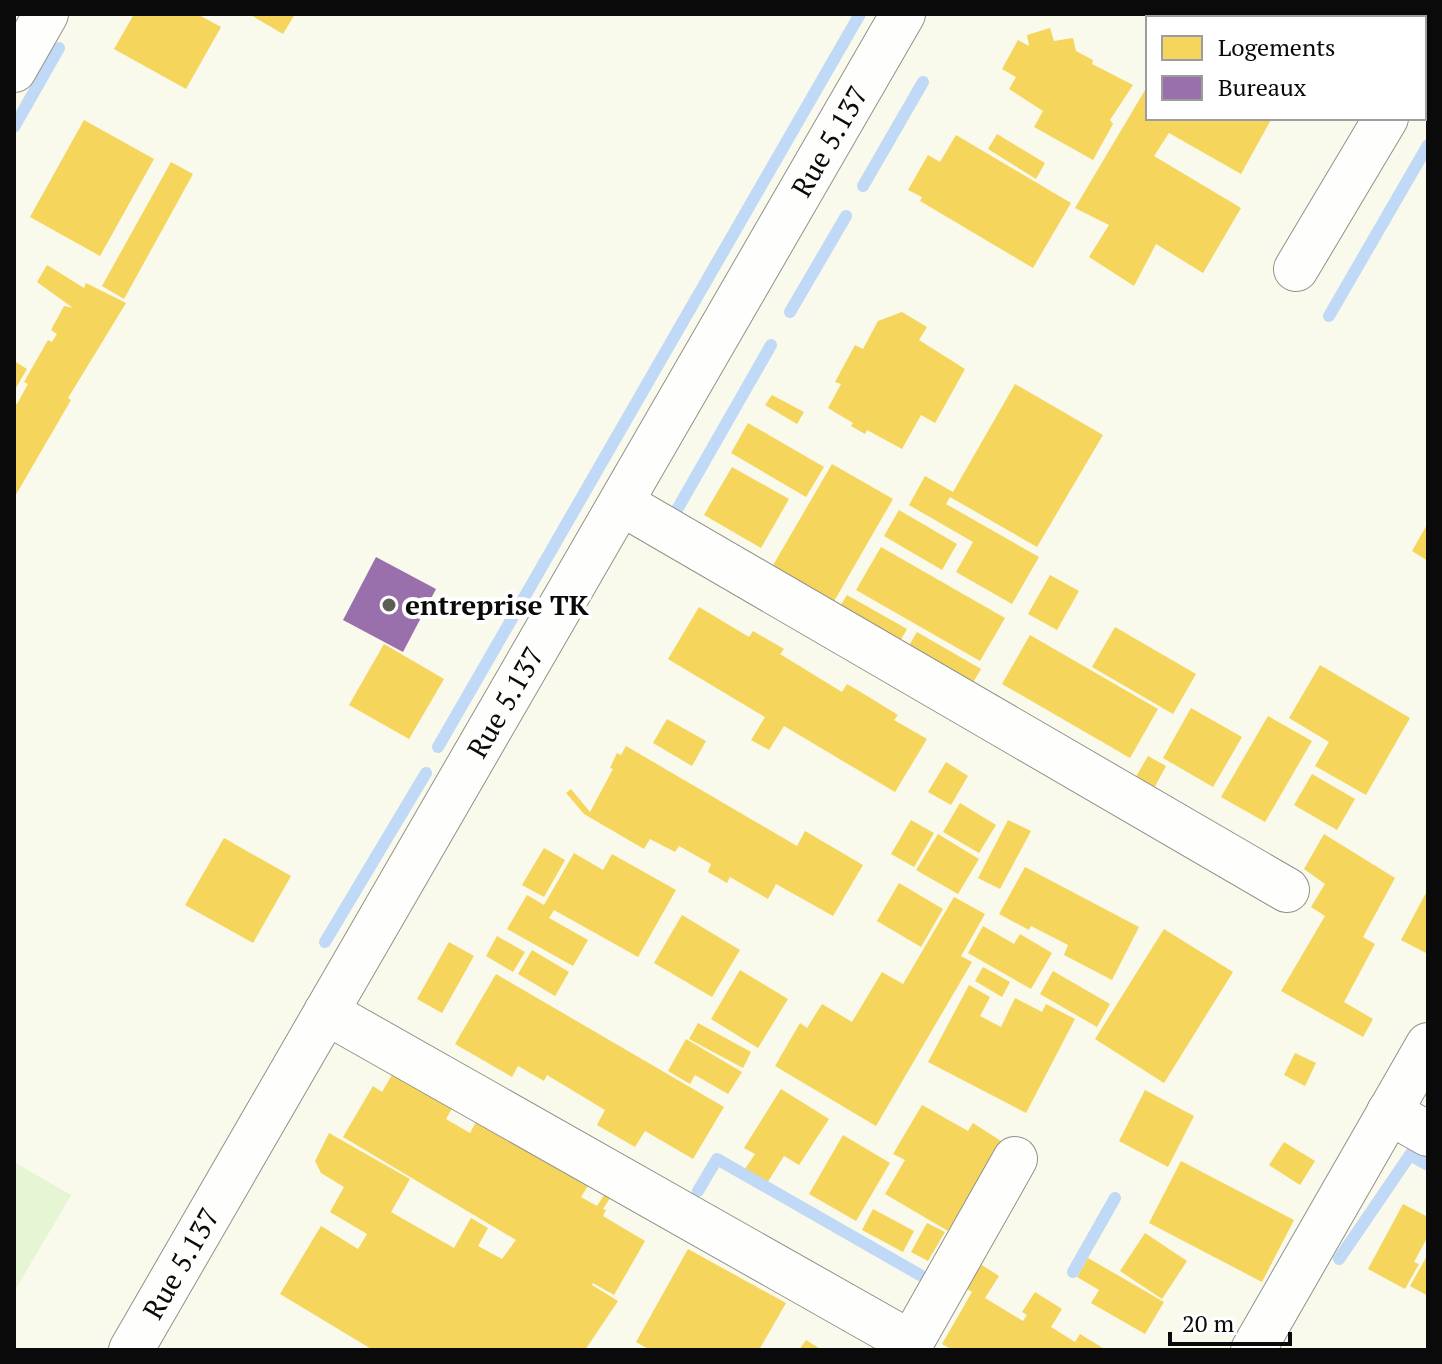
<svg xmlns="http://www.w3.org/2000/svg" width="1442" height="1364" viewBox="0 0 1442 1364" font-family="'PT Serif',serif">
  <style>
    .pitch { fill: #e6f5d4 }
    .homes { fill: #f6d55c }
    .offices { fill: #9970ab }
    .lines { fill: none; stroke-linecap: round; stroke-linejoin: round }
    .stream { stroke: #bfd9f6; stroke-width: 12 }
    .minor-casing { stroke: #92928c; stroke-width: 46 }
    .minor { stroke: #fefefc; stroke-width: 44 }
    .poi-dot { fill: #5e5e59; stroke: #fff; stroke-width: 3 }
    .labels { text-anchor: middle; stroke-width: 8; stroke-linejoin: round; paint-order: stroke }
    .street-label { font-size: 28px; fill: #0a0a0a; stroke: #fff }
    .poi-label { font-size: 28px; font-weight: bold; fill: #0a0a0a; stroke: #fff; text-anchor: start }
  </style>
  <rect width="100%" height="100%" fill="#f9f9ec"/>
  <!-- pitch -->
  <polygon class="pitch" points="14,1162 71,1195 14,1292"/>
  <!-- homes -->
  <g class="homes">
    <polygon points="134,14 197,14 221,27 186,89 114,49"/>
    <polygon points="249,14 295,14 283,34"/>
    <polygon points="1188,14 1343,14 1340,18 1186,18"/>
    <polygon points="1050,28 1054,41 1073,38 1076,51 1093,60 1092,64 1133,85 1110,120 1113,124 1093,160 1034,127 1043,111 1009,89 1016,77 1002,69 1018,40 1029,46 1027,35"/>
    <polygon points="1148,85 1148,118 1272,118 1241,174 1169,133 1154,156 1241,208 1203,273 1156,244 1134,286 1089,257 1109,225 1075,208"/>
    <polygon points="84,120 154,159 100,256 30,217"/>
    <polygon points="997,134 1045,163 1036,179 988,149"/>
    <polygon points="956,135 1071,203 1033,268 920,201 922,197 908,190 928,155 940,162"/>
    <polygon points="171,162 193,174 124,299 102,286"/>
    <polygon points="47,265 84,288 86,283 126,303 68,398 71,400 14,498 14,403 17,404 28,384 24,382 48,340 52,342 57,334 51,330 64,306 73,308 37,282"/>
    <polygon points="902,312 927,327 919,340 965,369 935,423 921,415 902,449 867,430 865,434 851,426 853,423 828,408 841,384 835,382 855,345 863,349 878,321"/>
    <polygon points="14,361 27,369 14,391"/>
    <polygon points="1015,384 1103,435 1037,547 950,497 946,504 1039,557 1012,604 956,572 973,542 909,505 925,476 953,492"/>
    <polygon points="772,395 804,412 797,424 765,405"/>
    <polygon points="748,423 824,467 806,497 731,453"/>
    <polygon points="832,464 893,499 833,603 772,567"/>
    <polygon points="732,467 789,499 761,548 704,515"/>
    <polygon points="899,510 957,544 942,570 884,536"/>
    <polygon points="1428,523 1428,561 1412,551"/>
    <polygon points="881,547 1005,618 980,661 856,590"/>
    <polygon points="1050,575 1079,591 1057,630 1028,614"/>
    <polygon points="847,595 907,629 899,643 839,608"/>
    <polygon points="699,607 749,637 753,631 784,649 780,654 842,692 847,684 859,691 898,715 894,720 927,739 895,792 784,726 769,750 751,740 765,717 668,659"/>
    <polygon points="1115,627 1196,674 1173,714 1092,667"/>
    <polygon points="917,632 981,669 972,684 908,647"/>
    <polygon points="1030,635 1158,709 1130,758 1002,684"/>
    <polygon points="384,644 444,679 409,739 349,705"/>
    <polygon points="1320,665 1410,718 1366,795 1315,766 1329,742 1289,718"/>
    <polygon points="1191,708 1242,737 1213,787 1163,758"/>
    <polygon points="1268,716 1312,741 1265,822 1221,797"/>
    <polygon points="667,719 706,741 692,766 653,743"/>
    <polygon points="626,746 797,846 805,831 863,865 833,916 776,884 768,899 730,877 727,883 708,872 711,864 679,846 675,852 650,839 644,849 584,814 566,793 571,789 590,812 613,769 610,768 617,753 621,755"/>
    <polygon points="1148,756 1166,766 1152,792 1133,782"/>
    <polygon points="946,762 968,776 951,805 928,792"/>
    <polygon points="1312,774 1355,799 1337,830 1294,805"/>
    <polygon points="960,803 996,825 979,853 943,832"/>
    <polygon points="911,820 934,833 914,867 891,854"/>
    <polygon points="1008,820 1031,831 1000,889 978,878"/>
    <polygon points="938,834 979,859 958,894 916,870"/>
    <polygon points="1324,834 1395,878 1363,937 1375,944 1344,1002 1373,1019 1363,1037 1281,991 1325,916 1311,907 1325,884 1304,869"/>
    <polygon points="224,838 291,876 253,943 185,905"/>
    <polygon points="544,848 565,860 544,897 522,885"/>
    <polygon points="574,853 603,870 612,854 676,890 638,957 554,910 549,918 588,940 573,966 507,929 527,895 544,905"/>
    <polygon points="1025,867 1139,927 1112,980 1064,955 1068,945 1031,926 1029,930 999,914"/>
    <polygon points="899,883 943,909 921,947 877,921"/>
    <polygon points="1428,889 1428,954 1401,940"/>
    <polygon points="954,897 985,914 961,956 972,962 876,1126 775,1066 800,1023 807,1028 822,1004 852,1022 882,972 903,984"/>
    <polygon points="682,915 740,950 712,997 654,963"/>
    <polygon points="983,926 1014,944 1020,934 1052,953 1031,989 968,953"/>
    <polygon points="1164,929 1233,972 1164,1083 1095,1039"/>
    <polygon points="497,936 525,952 513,972 486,956"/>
    <polygon points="449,942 474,956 442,1013 417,999"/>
    <polygon points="532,950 569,972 555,996 518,974"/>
    <polygon points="983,967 1010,982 1002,997 975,981"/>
    <polygon points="740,970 788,999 758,1048 711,1019"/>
    <polygon points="1053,971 1110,1004 1097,1027 1040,994"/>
    <polygon points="496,974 724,1107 693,1159 645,1131 635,1147 597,1125 605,1110 547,1075 544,1081 518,1066 512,1077 455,1044"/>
    <polygon points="969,985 990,997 980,1016 1001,1027 1015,998 1042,1012 1046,1004 1075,1019 1026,1113 928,1062"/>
    <polygon points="698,1023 751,1052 743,1068 689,1039"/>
    <polygon points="686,1039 742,1072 728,1094 695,1075 690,1084 668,1071"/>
    <polygon points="1295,1053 1316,1063 1305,1086 1284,1075"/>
    <polygon points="396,1068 455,1103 446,1119 470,1133 478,1118 591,1181 581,1197 597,1206 606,1192 612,1195 603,1209 606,1210 603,1216 645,1241 614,1295 593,1283 592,1285 618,1301 585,1350 373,1350 280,1294 321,1226 358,1249 367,1234 330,1212 344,1187 321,1173 315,1161 329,1133 410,1179 391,1212 454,1248 471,1218 488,1228 478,1246 502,1259 516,1240 343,1137 373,1086 382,1092"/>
    <polygon points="781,1089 829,1119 799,1165 784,1156 767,1183 745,1169 755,1154 744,1148"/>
    <polygon points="1145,1090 1194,1116 1168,1167 1119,1141"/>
    <polygon points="922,1105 968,1131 973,1123 1001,1141 948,1231 885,1194 905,1160 893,1154"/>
    <polygon points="843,1135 890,1163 856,1221 809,1194"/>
    <polygon points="1284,1142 1315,1161 1300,1185 1269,1165"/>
    <polygon points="1181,1161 1294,1220 1262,1282 1149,1223"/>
    <polygon points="1403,1204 1428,1217 1428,1236 1414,1262 1419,1264 1405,1289 1368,1269"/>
    <polygon points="873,1209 914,1231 903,1252 862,1230"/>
    <polygon points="927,1223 945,1232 928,1261 911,1252"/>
    <polygon points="1145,1233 1187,1261 1162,1299 1120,1271"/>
    <polygon points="688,1249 786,1303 759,1350 650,1350 636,1342"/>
    <polygon points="1428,1254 1428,1296 1410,1286"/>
    <polygon points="1088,1258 1164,1302 1145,1334 1091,1303 1099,1290 1077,1277"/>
    <polygon points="974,1260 999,1276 985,1298 1023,1321 1027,1315 1022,1312 1035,1292 1062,1309 1051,1327 1075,1342 1080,1334 1106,1350 953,1350 942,1344 972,1292 959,1284"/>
    <polygon points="806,1340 822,1350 799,1350"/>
  </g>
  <!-- offices -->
  <polygon class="offices" points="376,557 436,589 403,652 343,620"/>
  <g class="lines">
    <!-- stream -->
    <g class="stream">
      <polyline points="14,127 59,48"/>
      <polyline points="863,186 923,82"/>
      <polyline points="790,312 846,216"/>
      <polyline points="1329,316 1428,145"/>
      <polyline points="674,515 771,345"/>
      <polyline points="438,747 860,14"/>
      <polyline points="325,942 426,773"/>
      <polyline points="1417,1159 1428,1165"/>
      <polyline points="698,1191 717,1159 920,1275"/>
      <polyline points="1339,1259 1412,1152"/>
      <polyline points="1073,1272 1115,1198"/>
    </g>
    <defs>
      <g id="minor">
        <polyline points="1424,54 1428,47"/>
        <polyline points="14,70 46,14"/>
        <polyline points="1296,269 1386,118"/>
        <polyline points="621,503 1287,890"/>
        <polyline points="326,1012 911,1343"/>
        <polyline points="1389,1112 1428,1134"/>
        <path id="s1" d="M131,1350L903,14"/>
        <polyline points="907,1350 1015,1159"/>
        <polyline points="1253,1350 1428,1045"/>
      </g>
    </defs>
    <!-- minor casing -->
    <use href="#minor" class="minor-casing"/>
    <!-- minor -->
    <use href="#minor" class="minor"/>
  </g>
  <!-- markers -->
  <circle class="poi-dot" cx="389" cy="605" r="8"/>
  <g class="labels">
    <!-- street labels -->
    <g class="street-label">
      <text dy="10" stroke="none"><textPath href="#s1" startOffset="1396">Rue 5.137</textPath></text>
      <text dy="10" stroke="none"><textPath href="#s1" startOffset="748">Rue 5.137</textPath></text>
      <text dy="10" stroke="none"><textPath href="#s1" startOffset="100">Rue 5.137</textPath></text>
    </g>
    <!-- poi labels -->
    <g class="poi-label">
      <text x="405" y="615">entreprise TK</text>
    </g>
  </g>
  <!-- border -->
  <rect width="1442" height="1364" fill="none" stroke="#0a0a0a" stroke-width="32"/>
  <!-- legend -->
  <rect x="1146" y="16" width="280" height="104" fill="#ffffff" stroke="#9d9d9d" stroke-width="2"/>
  <rect x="1162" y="36" width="40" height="24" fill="#f6d55c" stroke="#9d9d9d" stroke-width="2"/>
  <text x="1218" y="56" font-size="24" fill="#0a0a0a">Logements</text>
  <rect x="1162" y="76" width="40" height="24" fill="#9970ab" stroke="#9d9d9d" stroke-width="2"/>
  <text x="1218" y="96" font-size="24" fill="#0a0a0a">Bureaux</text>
  <!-- scale -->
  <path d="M1170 1332v12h120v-12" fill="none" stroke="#0a0a0a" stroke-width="4"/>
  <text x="1182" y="1332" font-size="24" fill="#0a0a0a" stroke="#ffffff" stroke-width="6" paint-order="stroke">20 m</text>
</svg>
